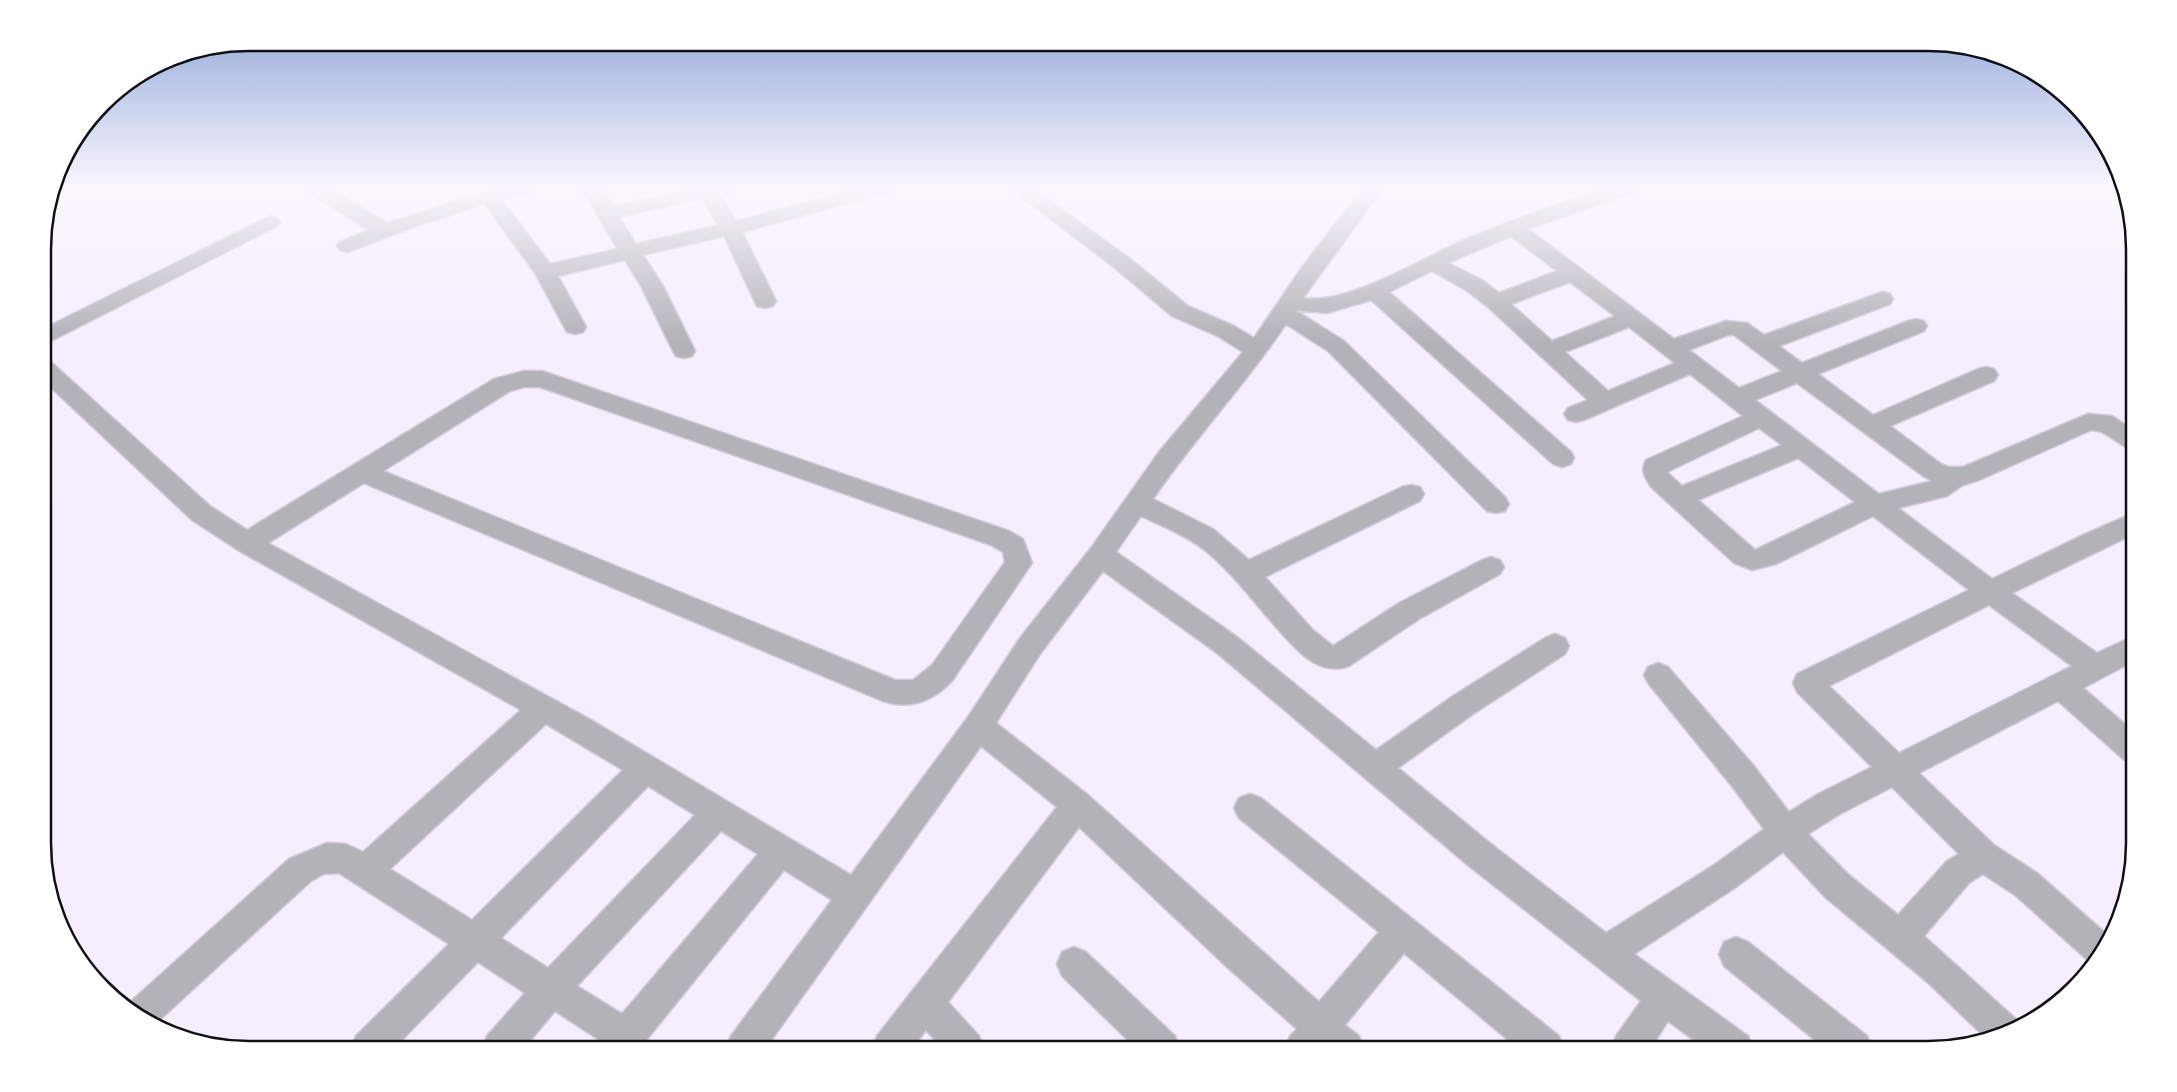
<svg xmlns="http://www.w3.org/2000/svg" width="2177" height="1092" viewBox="0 0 2177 1092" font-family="'Source Sans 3',sans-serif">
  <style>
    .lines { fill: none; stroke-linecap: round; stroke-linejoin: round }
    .minor-casing { stroke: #d0cad9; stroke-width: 3 }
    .minor { fill: #b4b2b9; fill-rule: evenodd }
    .rim { fill: none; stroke: #110f14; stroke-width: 2.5 }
  </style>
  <rect width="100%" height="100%" fill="#f4eefe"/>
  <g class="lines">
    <defs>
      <g id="minor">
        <path d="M305,188H329L387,223L500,188H533L530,192L502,200L550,264L618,249L581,188H601L613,207L696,188H731L728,192L720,194L736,221L861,188H892L889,192L742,232L776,301L773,306L765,308L757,306L724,236L643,255L663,286L695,351L692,356L684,358L676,356L673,351L641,286L625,260L558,276L586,327L583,332L575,334L567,332L535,273L485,204L419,225L347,252L340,250L337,246L340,242L369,230L308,192ZM702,198L718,225L636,244L619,217Z"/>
        <path d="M1010,188H1032L1129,258L1188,306L1234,326L1254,338L1300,270L1363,188H1383L1303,298C1348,306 1425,256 1469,238C1512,220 1555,205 1599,191L1608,188H1637L1634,192L1528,229L1674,339L1726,321L1747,323L1764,335L1882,292L1890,294L1893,299L1890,304L1779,346L1802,363L1908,321L1916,319L1924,321L1927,326L1924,331L1818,374L1873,415L1978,369L1986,367L1994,369L1998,375L1994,381L1890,426L1941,464L1949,467H1963L2088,414L2112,416L2133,430V450C2118,446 2107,430 2091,430L1977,481L1963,485L1947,496L1898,508L1992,579L2083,535L2134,513V534L2012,593L2097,653L2134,636V661L2083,688L2134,732V763L2123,759L2058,701L1919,773L1994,845L2037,873L2111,938L2093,965L2015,895L1983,874L1969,883L1924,936L2018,1021L2021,1026L1988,1040L1926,981L1825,897L1783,852L1736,887L1634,954L1748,1036L1753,1049H1706L1668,1021L1650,1049H1611L1616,1036L1641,1001L1469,866L1217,653L1103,571L1040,654L996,723L1088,795L1319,1002L1379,932L1239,818L1234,808L1239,798L1250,794L1261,798L1559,1036L1564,1049H1519L1404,953L1345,1025L1359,1036L1364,1049H1285L1290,1036L1297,1029L1228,968L1079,827L948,1002L979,1036L984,1049H943L926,1030L912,1049H872L877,1036L913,990L1057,807L981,746L765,1049H726L731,1036L832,900L784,870L639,1049H597L601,1041L555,1011L523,1049H482L487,1036L525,993L478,962L393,1049H351L356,1036L449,944L339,873L324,874L311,881L154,1025L128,1004L289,859L327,843L346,844L363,852L521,710L238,550L192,520L43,380V359L51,362L210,506L247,530L494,379L524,371H542L1009,531L1023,539L1032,563L952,681C933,701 910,710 883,701L364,483L268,543L591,720L851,875L968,717L1020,638L1091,548L1159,452L1243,352L1218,336L1172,316L1115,268ZM1511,236L1557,271L1499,293L1482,280L1448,263ZM1432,271L1466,290L1488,307L1588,400L1568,408L1564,414L1568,420L1576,422L1584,420L1690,374L1743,416L1646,460C1640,471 1645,477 1651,487L1734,563L1752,570L1776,564L1873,516L1969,590L1797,674L1793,683L1797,692L1872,767L1818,794L1789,812L1753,765L1668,667L1658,663L1648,667L1644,675L1648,683L1731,785L1764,829L1714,865L1606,933L1491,844L1398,768L1473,714L1565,654L1569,646L1565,638L1555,634L1545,638L1453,696L1376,750L1237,637L1116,552L1141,516C1162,526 1183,534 1202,548C1241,578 1267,623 1304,656C1318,667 1333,672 1349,666L1419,619L1500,574L1504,567L1500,560L1491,557L1482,560L1399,603L1333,646L1313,630L1265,577L1420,501L1424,494L1420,487L1411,485L1402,487L1249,560L1213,529L1153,499C1194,439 1245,385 1286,324L1328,351L1487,511L1496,513L1505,511L1509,504L1505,497L1344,341L1295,310L1327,313L1371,300L1553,464L1562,467L1571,464L1574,458L1571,452L1389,292ZM1570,282L1615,316L1552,341L1511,304ZM1629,327L1675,363L1608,391L1565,352ZM1728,335H1734L1782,371L1739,388L1689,350ZM1797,383L1923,476L1932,481L1879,494L1755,400ZM524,387H540L991,545L1003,552L1005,562L932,665L913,680H895L383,471L510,391ZM1759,428L1782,445L1682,486L1667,472ZM1798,458L1855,502L1755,550L1698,500ZM1989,605L2072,666L1899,753L1829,686ZM546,724L623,770L472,920L390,869ZM648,786L695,815L548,968L501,938ZM1892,787L1959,854L1947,861L1898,915L1849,875L1808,834L1840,814ZM721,831L758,854L622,1014L577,986Z"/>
        <polygon points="270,216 277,218 280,222 277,226 43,345 43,329"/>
        <polygon points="1736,937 1748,942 1867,1036 1872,1049 1826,1049 1724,966 1719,954 1724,942"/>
        <polygon points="1074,947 1086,952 1175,1036 1180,1049 1137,1049 1062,976 1057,964 1062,952"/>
      </g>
    </defs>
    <!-- minor casing -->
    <use href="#minor" class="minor-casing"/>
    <!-- minor -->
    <use href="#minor" class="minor"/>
  </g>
  <!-- sky -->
  <linearGradient id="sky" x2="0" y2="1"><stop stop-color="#8aa2d6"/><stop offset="0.55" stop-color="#faf7ff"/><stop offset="1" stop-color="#faf7ff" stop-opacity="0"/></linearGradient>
  <rect width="2177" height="341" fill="url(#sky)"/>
  <!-- crop -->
  <path d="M0 0H2177V1092H0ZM249 51H1928A198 198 0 0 1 2126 249V843A198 198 0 0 1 1928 1041H249A198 198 0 0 1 51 843V249A198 198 0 0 1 249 51Z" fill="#fff" fill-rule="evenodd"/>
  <path class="rim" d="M249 51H1928A198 198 0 0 1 2126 249V843A198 198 0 0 1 1928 1041H249A198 198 0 0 1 51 843V249A198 198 0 0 1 249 51Z"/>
</svg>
